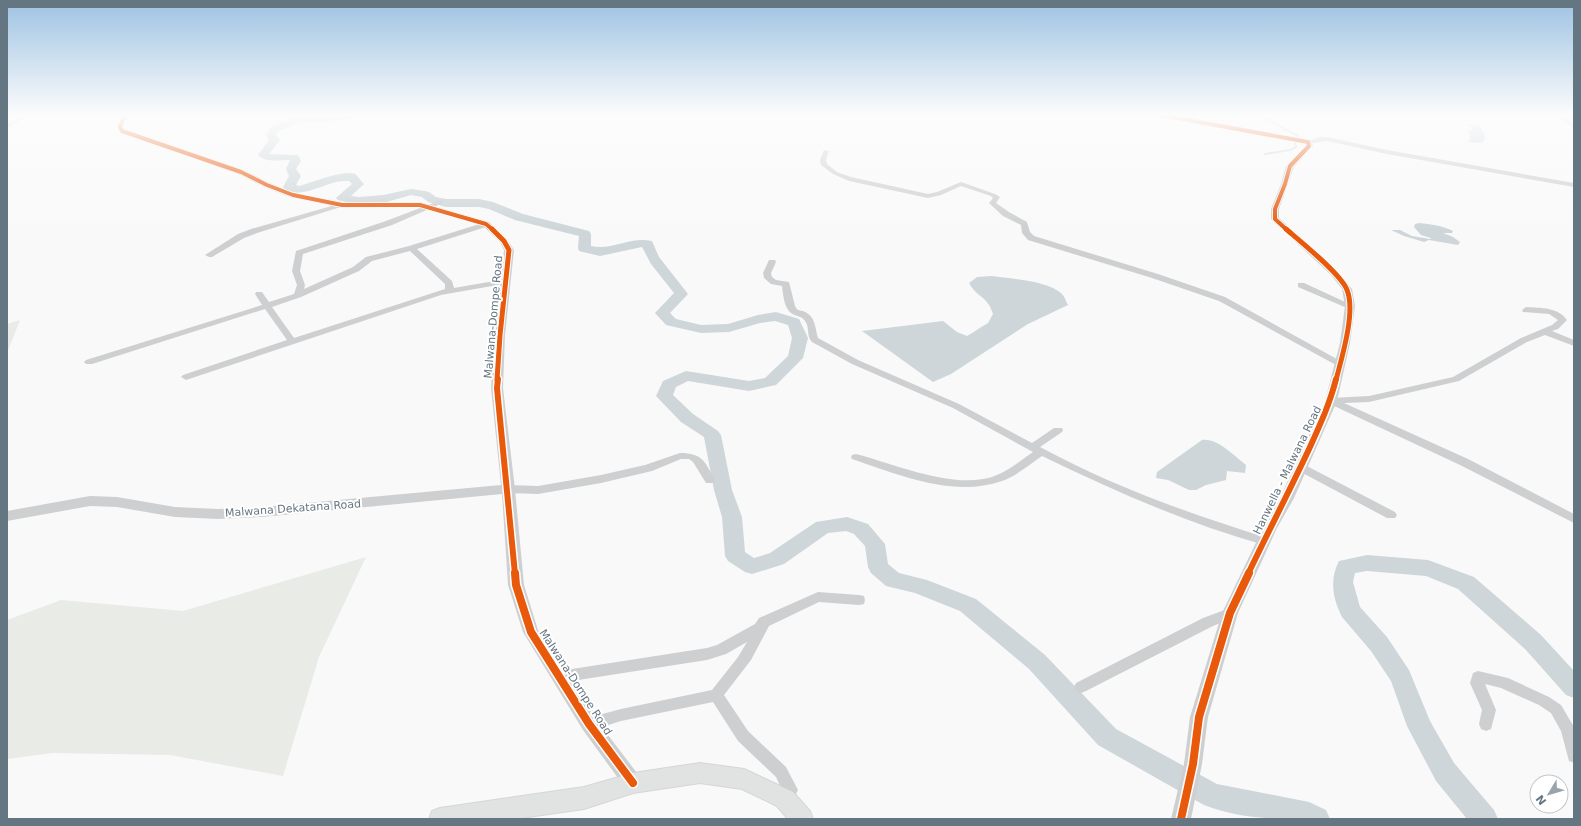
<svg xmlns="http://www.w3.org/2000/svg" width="1581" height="826" viewBox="0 0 1581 826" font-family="'DejaVu Sans',sans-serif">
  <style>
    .green { fill: #e8ebe6 }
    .water { fill: #ced6d9 }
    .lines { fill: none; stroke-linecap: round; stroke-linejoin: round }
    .stream { stroke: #ced6d9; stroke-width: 2 }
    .river { fill: #ced6d9; fill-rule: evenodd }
    .secondary-casing { stroke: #d5d6d7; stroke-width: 2 }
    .minor { fill: #cecfd0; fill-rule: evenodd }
    .tertiary { fill: #cecfd0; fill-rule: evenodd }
    .secondary { fill: #e1e2e2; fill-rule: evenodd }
    .cycleway-far3-casing { stroke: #fff; stroke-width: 5.5 }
    .cycleway-far2-casing { stroke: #fff; stroke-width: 7 }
    .cycleway-far1-casing { stroke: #fff; stroke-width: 9 }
    .cycleway-casing { stroke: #fff; stroke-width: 11 }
    .cycleway-far3 { stroke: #e8590c; stroke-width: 4 }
    .cycleway-far2 { stroke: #e8590c; stroke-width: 5 }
    .cycleway-far1 { stroke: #e8590c; stroke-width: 6 }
    .cycleway { stroke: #e8590c; stroke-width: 8 }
    .labels { text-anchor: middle; stroke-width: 4; stroke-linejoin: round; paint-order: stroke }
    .street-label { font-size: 11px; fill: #657683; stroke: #fff }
  </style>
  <rect width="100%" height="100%" fill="#f9f9f9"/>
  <!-- green -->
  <g class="green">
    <polygon points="20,320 7,353 7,324"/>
    <polygon points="366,557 319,657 283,776 170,755 52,753 7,759 7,620 61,600 183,611"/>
  </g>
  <!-- water -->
  <g class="water">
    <polygon points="1470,124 1481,127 1485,136 1484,141 1480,143 1468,142 1471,139 1469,137 1471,134 1467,132 1473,128 1469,126"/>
    <path d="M1419,223C1431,224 1443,226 1453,231L1452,233H1443L1453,237L1460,242L1458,245L1429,240L1424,242L1404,236L1391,230H1400L1412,236L1430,239L1431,238L1421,235L1414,227L1415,224Z"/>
    <path d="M992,276C1011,279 1047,280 1062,294C1065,297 1066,302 1068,305L1028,324L951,374L933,382L862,331L943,321L957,332L967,336C975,332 980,327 988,323L993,314C987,295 977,298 969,283L977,277Z"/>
    <path d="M1202,440C1218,438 1234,456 1246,465L1245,473L1227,471L1226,480L1206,485L1196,490H1189L1168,480L1156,478L1157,472Z"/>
  </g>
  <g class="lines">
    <!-- stream -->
    <polyline class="stream" points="1258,115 1298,136 1295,142 1296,147 1290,150 1265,154"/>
    <!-- river -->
    <g class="river">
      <path d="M298,115H312L314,117L312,119L278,131L276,136L280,140L269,154L298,155L301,161L296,169L301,176L296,185L299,186C310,183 345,169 355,174C358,176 361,181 364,184L351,196L359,197L383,195L411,189L425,191L429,192L436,197L446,199H479L493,202L523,214L589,231L591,234V246C612,251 630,236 652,241L659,257L688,294L670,313L676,319L701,325L728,324L758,315L776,312L799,319L808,338L803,358L776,385L749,391L688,381L676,387L673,395L693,414L718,431L721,435L732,490L742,517L745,552L754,558L770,553L816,522L847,517L868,524L885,544L888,564L899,573L927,580L976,599L1045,655L1116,729L1217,784L1309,802L1326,810L1330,819C1287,819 1244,821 1204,805L1098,745L1029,669L960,611L915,593L886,586L871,573L868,567L865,546L854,534L846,531L828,533L784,564L752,574L745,572L728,561L725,556L722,517L714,490L704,437L681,422L656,396L663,381L686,371L749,381L765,378L788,356L792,338L788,325L775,321L760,323L729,332L701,333L666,325L655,313L674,293L651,264L642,247L600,256L579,251L578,248L579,236L515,220L489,209L479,207H446L428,202L422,197L411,195L383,203L359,205L338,200L336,198L338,196L352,184L349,181C345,181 340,181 336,182C323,185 294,201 283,187L289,176L286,169L290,160C280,160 265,163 258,155L269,140L266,136L270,127L300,117Z"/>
      <path d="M1367,555L1428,560L1474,577L1541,635L1574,671V698L1566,695L1525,649L1458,589L1426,576L1367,571L1355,573L1353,582L1360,607L1387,637L1409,670L1430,721L1454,763L1494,810L1498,819H1467L1436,781L1407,726L1391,681L1371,651L1342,617C1333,599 1329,580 1339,561Z"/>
    </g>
    <defs>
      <polygon id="secondary" points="700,763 744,769 793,792 810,811 813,819 788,819 777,806 742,789 700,783 633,793 584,809 514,819 429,819 432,811 440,808 584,787 633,773"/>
    </defs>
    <!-- secondary casing -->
    <use href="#secondary" class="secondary-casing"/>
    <!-- minor -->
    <g class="minor">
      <polygon points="23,115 30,115 7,128 7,124"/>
      <path d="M281,115C290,114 296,121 305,120C325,119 344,114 364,115L361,117C338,119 300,130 281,115Z"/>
      <polygon points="1557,115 1563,115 1574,124 1574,129"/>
      <polygon points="1320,137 1327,137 1387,150 1574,183 1574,187 1387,154 1327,141 1308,144 1305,142"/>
      <polygon points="824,150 829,151 826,160 827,164 837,172 851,177 928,194 937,192 961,182 995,194 1000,197 996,203 1009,212 1027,222 1030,232 1034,236 1158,274 1225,297 1344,363 1342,365 1336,365 1219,301 1152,278 1028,240 1022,233 1021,225 1003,216 990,204 989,203 993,198 991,196 961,186 941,195 928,198 849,181 833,174 821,165 820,160"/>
      <path d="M441,200L443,201V203L392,225L303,254L300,271L305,285L304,289L353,267L366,257L409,246L486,222H489V226L417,249L452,281L454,288L506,279L510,281L509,283L441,295L186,380L181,377L183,375L287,340L265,309L92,364H86L84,362L86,360L262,305L255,294L256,292H262L269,302L294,294L297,285L292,271L296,251L386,221ZM410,251L445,284V289L294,338L272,307L301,297L359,271L372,261Z"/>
      <polygon points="342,203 345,205 344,206 257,233 244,238 212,257 209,257 205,255 238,234 251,229"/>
      <path d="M769,260H775L776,262L771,273L772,277L776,280L789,282L795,306C797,311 799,310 803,311C816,316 815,328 818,338L858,360L959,404L1032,443L1054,428H1062L1063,430L1062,432L1040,447C1112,486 1190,514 1268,538L1270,541L1268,544L1264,545C1187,523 1114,491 1042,456C1029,465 1016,476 1002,481C954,498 899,475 852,459L851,457L852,455L856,454C895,464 958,492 997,475C1010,470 1021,460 1033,452L953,408L852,364L812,342C806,336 810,327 805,321C801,315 796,317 791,313C784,308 783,294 782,286L771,284L764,278L763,273Z"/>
      <polygon points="1298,283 1304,283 1354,306 1350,309 1347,308 1298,287"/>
      <path d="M1526,307C1541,308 1558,307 1567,320L1558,329L1552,331L1574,340V346L1545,335L1527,342L1459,381L1369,402L1344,403L1468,459L1574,514V523L1460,465L1332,405L1326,401L1331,398L1369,396L1453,377L1521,338L1552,325L1558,320L1549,314L1523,312L1522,310Z"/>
      <path d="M680,453C703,453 705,462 715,480L714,483H706L693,462L689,459H681L652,471L601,483L538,494L508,493L504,492L502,489L504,486L508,485L538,486L601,475L645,465Z"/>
      <polygon points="1301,463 1395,512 1397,515 1395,518 1387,518 1297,470 1296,467 1297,464"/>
      <polygon points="818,592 859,595 864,596 865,600 864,604 859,605 819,602 769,626 751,660 724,695 748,731 786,767 798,790 791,804 785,807 779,804 777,799 782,790 776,777 738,741 713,702 621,721 589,731 584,729 582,724 584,719 621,709 712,690 738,657 747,642 726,654 707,660 559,683 554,681 552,677 554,673 559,671 707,648 717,645 755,624 759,618"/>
      <polygon points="1230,608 1235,609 1236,613 1235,617 1213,626 1086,691 1081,693 1076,691 1074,687 1076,683 1203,618"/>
      <polygon points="1478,671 1508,678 1549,697 1561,705 1574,727 1574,763 1569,761 1561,731 1551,713 1539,705 1501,688 1485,684 1496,710 1491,729 1486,731 1481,729 1479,724 1482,710 1470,683 1473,673"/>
    </g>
    <!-- tertiary -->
    <g class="tertiary">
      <polygon points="122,115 128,115 123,127 125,130 244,170 270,183 295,193 342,202 420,202 489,222 507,239 514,250 505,335 503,388 515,489 524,585 538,630 595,718 640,777 642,783 640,789 633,792 626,789 583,730 523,632 508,585 502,494 262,517 218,519 175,517 117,507 90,506 7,521 7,511 90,496 117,497 175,507 218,509 262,507 501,485 491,388 495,335 504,250 500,242 483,226 420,207 342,208 290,197 264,187 238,174 120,132 117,127"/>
      <polygon points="1158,115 1171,115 1311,140 1313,146 1294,167 1279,209 1279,218 1337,271 1352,289 1355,306 1350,343 1337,401 1294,498 1277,528 1238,613 1208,717 1202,764 1191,819 1171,819 1184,764 1190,717 1222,613 1263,528 1280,498 1325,401 1340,343 1345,306 1342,289 1331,275 1271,219 1271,209 1281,184 1286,166 1305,146 1305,144 1161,117"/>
    </g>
    <!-- secondary -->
    <use href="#secondary" class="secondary"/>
    <defs>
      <g id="cycleway-far3">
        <polyline points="125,115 120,127 122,131 241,172 267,185 293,195 342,205 420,205 486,224 493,230"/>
        <polyline points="1161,115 1308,142 1309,146 1290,166 1285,184 1275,209 1275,219 1287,230"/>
      </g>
      <g id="cycleway-far2">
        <polyline points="492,229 504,241 509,250 500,335 497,380"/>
        <path d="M1286,229C1300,241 1342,275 1347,290C1356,311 1342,357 1336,380"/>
      </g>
      <g id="cycleway-far1">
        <polyline points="498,379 497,388 515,574"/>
        <path d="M1248,574C1268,532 1290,490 1310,447C1320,425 1330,403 1336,379"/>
      </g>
      <g id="cycleway">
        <polyline points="515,573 516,585 531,632 589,724 633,783"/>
        <polyline points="1181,819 1193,764 1199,717 1230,613 1249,573"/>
      </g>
    </defs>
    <!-- cycleway-far3 casing -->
    <use href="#cycleway-far3" class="cycleway-far3-casing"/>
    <!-- cycleway-far2 casing -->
    <use href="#cycleway-far2" class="cycleway-far2-casing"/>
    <!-- cycleway-far1 casing -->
    <use href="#cycleway-far1" class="cycleway-far1-casing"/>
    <!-- cycleway casing -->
    <use href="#cycleway" class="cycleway-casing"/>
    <!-- cycleway-far3 -->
    <use href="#cycleway-far3" class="cycleway-far3"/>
    <!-- cycleway-far2 -->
    <use href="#cycleway-far2" class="cycleway-far2"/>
    <!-- cycleway-far1 -->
    <use href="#cycleway-far1" class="cycleway-far1"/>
    <!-- cycleway -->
    <use href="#cycleway" class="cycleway"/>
  </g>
  <!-- sky -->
  <linearGradient id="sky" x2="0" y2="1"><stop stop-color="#9dc2e2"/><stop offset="0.5" stop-color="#fcfcfc"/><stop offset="1" stop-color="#fcfcfc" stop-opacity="0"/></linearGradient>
  <rect width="1581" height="230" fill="url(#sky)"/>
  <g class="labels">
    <!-- street labels -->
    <g class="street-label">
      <text transform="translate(493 317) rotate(-85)" y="4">Malwana-Dompe Road</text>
      <text transform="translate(1287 470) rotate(-64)" y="4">Hanwella - Malwana Road</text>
      <text transform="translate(293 508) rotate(-4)" y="4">Malwana Dekatana Road</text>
      <text transform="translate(576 682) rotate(57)" y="4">Malwana-Dompe Road</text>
    </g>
  </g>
  <!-- border -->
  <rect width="1581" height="826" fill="none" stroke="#657683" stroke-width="16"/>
  <!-- north arrow -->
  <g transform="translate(1549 794) rotate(232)"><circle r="19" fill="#ffffff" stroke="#c1c8cd"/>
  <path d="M0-3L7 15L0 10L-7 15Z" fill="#99a4ac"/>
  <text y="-6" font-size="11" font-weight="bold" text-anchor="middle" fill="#657683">N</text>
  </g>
</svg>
